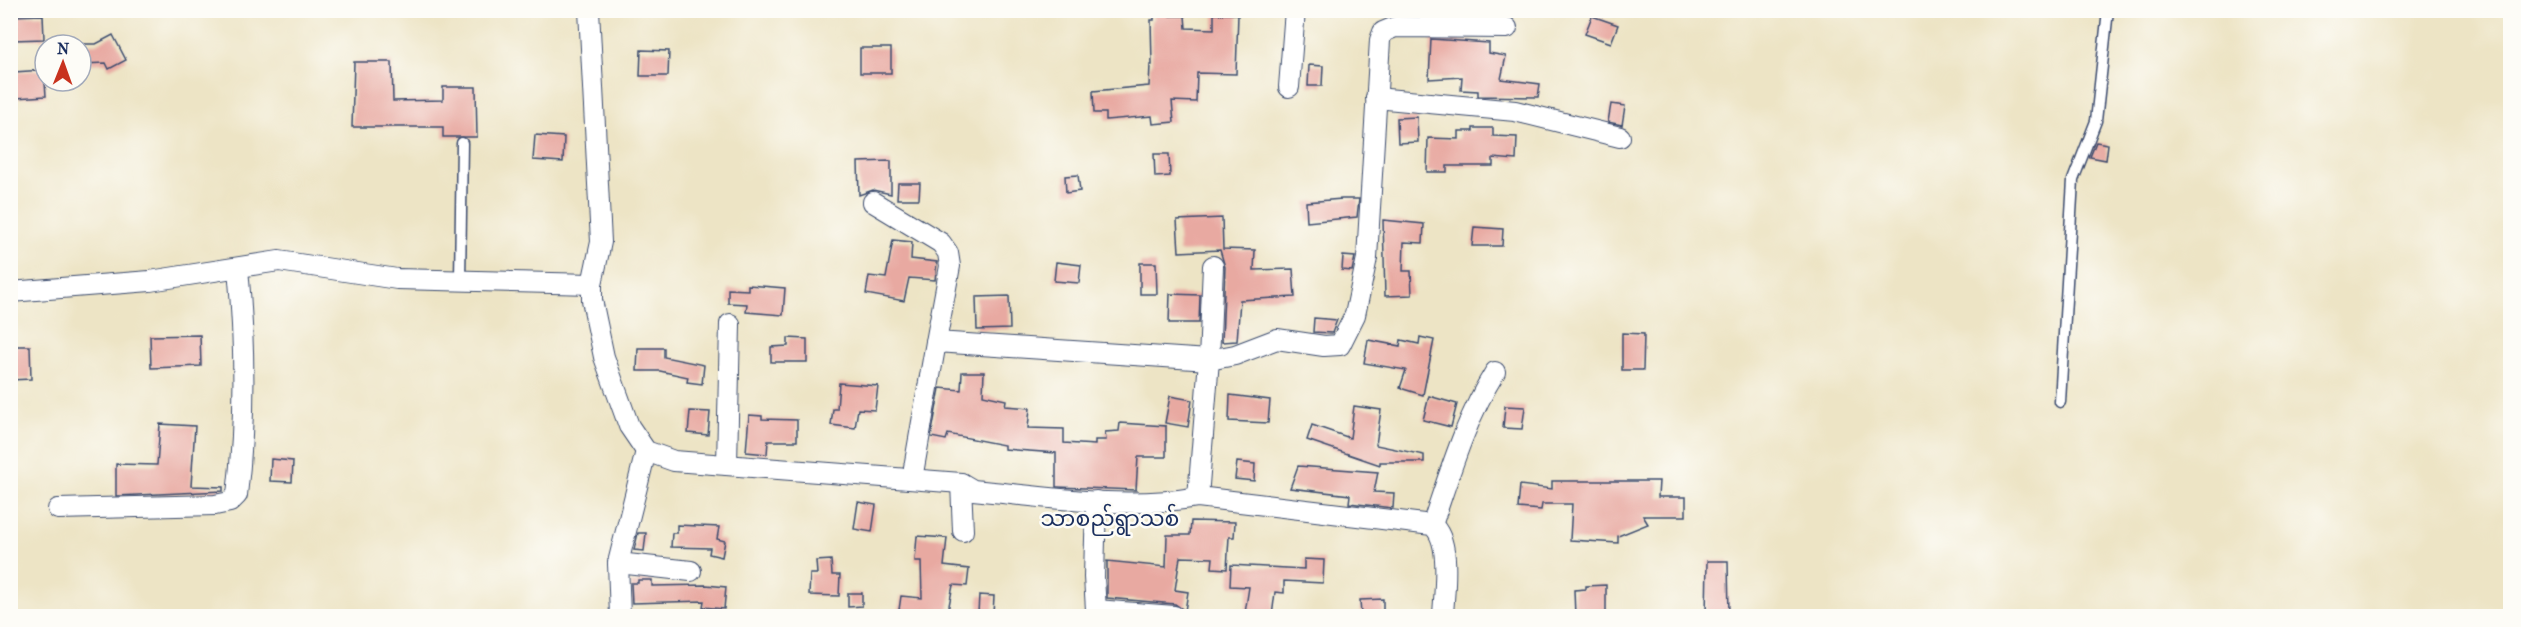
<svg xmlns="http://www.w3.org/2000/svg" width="2521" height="627" viewBox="0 0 2521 627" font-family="'IM FELL French Canon','Noto Sans Myanmar',serif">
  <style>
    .building { fill: #e8a9a1 }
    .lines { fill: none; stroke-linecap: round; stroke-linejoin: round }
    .lane-casing { stroke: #3a4a6d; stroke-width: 13 }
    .street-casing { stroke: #3a4a6d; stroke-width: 22 }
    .lane { stroke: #fff; stroke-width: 10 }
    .street { stroke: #fff; stroke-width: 20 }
    .labels { text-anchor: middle; stroke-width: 5; stroke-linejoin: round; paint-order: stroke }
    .quarter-label { font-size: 22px; fill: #1b2f5e; stroke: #fdfcf7 }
  </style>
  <rect width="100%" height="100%" fill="#fdfcf7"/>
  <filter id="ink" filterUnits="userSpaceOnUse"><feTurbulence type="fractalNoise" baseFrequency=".0167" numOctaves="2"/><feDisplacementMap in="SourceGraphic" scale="12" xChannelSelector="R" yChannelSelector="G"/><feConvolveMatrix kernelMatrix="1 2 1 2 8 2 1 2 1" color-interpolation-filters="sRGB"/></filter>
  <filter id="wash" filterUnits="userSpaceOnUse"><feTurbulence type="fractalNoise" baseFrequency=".008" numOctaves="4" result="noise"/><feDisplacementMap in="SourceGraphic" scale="24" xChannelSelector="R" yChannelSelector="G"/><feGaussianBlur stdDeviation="1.35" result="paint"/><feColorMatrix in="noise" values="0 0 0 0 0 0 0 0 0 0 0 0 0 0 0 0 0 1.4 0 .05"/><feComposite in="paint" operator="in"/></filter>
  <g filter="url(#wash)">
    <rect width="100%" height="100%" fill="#ede4c5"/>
    <g id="blocks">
      <!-- building -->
      <g class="building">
        <polygon points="1154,10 1170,10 1170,16 1185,16 1186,28 1214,29 1214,14 1238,14 1236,74 1197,73 1196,102 1172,101 1174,122 1153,124 1152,116 1106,120 1106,113 1094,113 1093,91 1149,86 1150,65 1152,65 1151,20 1154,20"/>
        <polygon points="1434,10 1464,10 1464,16 1433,15"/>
        <polygon points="43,15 44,39 13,40 12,16"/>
        <polygon points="1592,16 1618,25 1611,43 1585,34"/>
        <polygon points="113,35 126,60 109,69 106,63 81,64 81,44 96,44"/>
        <polygon points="1431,39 1489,43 1489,53 1506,56 1501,79 1540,84 1538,97 1478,96 1478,91 1461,90 1462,77 1429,79"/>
        <rect x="860" y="48" width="31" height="25"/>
        <polygon points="641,50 669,51 668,76 640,76"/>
        <polygon points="354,62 392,62 393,101 443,100 443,87 476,87 477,137 443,137 443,127 352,127"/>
        <polygon points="1309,65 1323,66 1322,86 1308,86"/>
        <polygon points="44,70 46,96 16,98 14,72"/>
        <polygon points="1611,104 1625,106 1622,125 1608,122"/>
        <polygon points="1417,117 1418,142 1398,143 1397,118"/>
        <polygon points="1473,128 1493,128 1493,136 1517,137 1516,160 1493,158 1493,166 1447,166 1447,172 1427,172 1428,138 1459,139 1459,131 1473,131"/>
        <polygon points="535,135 564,137 563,162 533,160"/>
        <polygon points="2096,142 2108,144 2106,160 2090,157"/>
        <polygon points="1154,154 1169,154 1170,176 1155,177"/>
        <polygon points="891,161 891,194 873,190 859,195 858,162"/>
        <polygon points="1078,175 1080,191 1066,193 1065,176"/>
        <polygon points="898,183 920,183 919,199 897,199"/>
        <polygon points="1342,199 1359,199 1357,217 1307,222 1306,202"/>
        <polygon points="1222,218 1223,249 1255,250 1254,270 1293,269 1295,297 1240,300 1237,341 1222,342 1225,267 1220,250 1179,252 1177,220"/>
        <polygon points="1383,220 1424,224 1423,243 1404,242 1403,271 1411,271 1412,295 1385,296"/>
        <polygon points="1474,227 1503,229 1502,246 1472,246"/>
        <polygon points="893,240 912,242 911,259 937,262 935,280 909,278 904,301 866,294 869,276 886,278"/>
        <polygon points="1343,256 1355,257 1352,271 1342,270"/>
        <polygon points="1056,262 1081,265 1079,283 1054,281"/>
        <polygon points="1140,263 1156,263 1157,294 1140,294"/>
        <polygon points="748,285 785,288 783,315 746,312 747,304 728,303 728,289 748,290"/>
        <polygon points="1170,294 1200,295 1199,323 1169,323"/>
        <polygon points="1009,296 1010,329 977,330 976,297"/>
        <polygon points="1314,318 1337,320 1332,333 1313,332"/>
        <polygon points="1622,333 1644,334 1643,370 1622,370"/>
        <polygon points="200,335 201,366 151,368 150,336"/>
        <polygon points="1420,337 1434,340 1423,395 1400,388 1406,370 1364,363 1368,340 1400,346 1401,340 1419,344"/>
        <polygon points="788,338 807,339 807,362 771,362 771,347 788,346"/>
        <polygon points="10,346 30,346 31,379 10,380"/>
        <polygon points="638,348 664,348 664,357 704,365 702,384 687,382 688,377 660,371 637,371"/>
        <polygon points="962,372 984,372 983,395 1006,400 1005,406 1030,408 1028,428 1064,429 1064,443 1095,445 1095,440 1106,440 1105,432 1119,431 1120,423 1166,426 1166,457 1138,457 1136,490 1058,487 1056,487 1056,453 1004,449 1004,445 948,434 946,440 931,437 940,388 961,390"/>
        <polygon points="839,383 878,386 875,410 858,409 855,428 831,425 833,409 837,409"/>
        <polygon points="1230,395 1270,400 1268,423 1229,421"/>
        <polygon points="1170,396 1192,400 1188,427 1165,423"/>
        <polygon points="1429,396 1457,404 1451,427 1423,420"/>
        <polygon points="1354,406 1381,410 1376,445 1424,455 1424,462 1380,462 1380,465 1307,440 1312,425 1350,438"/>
        <polygon points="1505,406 1525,407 1522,429 1503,428"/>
        <polygon points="690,411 710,412 708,435 688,433"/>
        <polygon points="749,415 762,416 762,419 797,420 797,441 768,441 767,454 746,452"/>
        <polygon points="160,424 195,426 191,486 223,487 223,491 116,496 116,464 157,465"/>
        <polygon points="271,459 293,461 292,482 270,481"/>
        <polygon points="1237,462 1255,464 1254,481 1235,479"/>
        <polygon points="1298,466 1378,472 1374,492 1394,493 1393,508 1349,503 1350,495 1290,488"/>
        <polygon points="1552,481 1659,481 1658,497 1686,497 1686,516 1643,516 1648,524 1618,536 1618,543 1570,540 1572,504 1542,504 1541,510 1518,508 1520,485 1552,489"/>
        <polygon points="858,502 876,505 872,532 854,529"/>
        <polygon points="1191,521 1235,522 1234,537 1229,537 1227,569 1212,568 1213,558 1180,557 1175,590 1188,592 1185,611 1175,604 1107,598 1107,561 1166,567 1167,535 1190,535"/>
        <polygon points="677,525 719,527 717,539 725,541 722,557 709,554 710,548 671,547 672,533 677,533"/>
        <polygon points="638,533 646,533 644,551 634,550"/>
        <polygon points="917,536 947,538 944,566 969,569 967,586 953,585 947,616 930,616 899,610 901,596 922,598 921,561 915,561"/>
        <polygon points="1304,559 1324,560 1323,583 1284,581 1284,593 1275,592 1272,616 1245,613 1249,587 1230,586 1231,565 1304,569"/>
        <polygon points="831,560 832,575 840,575 839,596 809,595 810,574 817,574 816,561"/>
        <polygon points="1707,561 1728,561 1729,616 1706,616"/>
        <polygon points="638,580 652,580 652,586 706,585 726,587 724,609 703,607 704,601 632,603 631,583 638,583"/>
        <polygon points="1606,585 1606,616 1575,616 1574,590 1586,589 1586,586"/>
        <polygon points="848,593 862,593 862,606 848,607"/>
        <polygon points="979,595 994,596 993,614 978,613"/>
        <polygon points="1383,599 1383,613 1361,614 1360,600"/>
      </g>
    </g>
  </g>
  <g filter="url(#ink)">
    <use href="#blocks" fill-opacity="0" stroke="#3a4a6d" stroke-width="1.5"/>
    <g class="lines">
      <defs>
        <g id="lane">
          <polyline points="460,280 462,143"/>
          <polyline points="2060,402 2073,180 2096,121 2108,10"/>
        </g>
        <g id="street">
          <path d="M589,10L601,242L592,284V300L604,357L629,426L646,451L674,461L961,483L973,490C1047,497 1124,510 1198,497L1432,525C1452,541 1444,591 1443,616"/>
          <polyline points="1289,87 1295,10"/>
          <polyline points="1376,98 1515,111 1620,137"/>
          <polyline points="873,202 941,243 948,253 950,266 936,342 1209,360 1235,355 1277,339 1324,346 1340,345 1355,315 1367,258 1380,40 1383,32 1395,27 1507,28"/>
          <polyline points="10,292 150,281 279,261 397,279 592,284"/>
          <polyline points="727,465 730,324"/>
          <polyline points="912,479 936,342"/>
          <polyline points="961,483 963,531"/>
          <polyline points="1198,497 1209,360 1213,266"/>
          <polyline points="1096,501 1094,577 1096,610 1174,616"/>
          <path d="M58,509L215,505L230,502L237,495C246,419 245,344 238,268"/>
          <path d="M1432,525C1450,473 1465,420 1495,372"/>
          <polyline points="618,563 691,571"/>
          <polyline points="620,616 618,563 646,451"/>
        </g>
      </defs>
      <!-- lane casing -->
      <use href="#lane" class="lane-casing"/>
      <!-- street casing -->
      <use href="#street" class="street-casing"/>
      <!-- lane -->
      <use href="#lane" class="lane"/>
      <!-- street -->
      <use href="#street" class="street"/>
    </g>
  </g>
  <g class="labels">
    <!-- quarter labels -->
    <g class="quarter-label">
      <text x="1110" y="526">သာစည်ရွာသစ်</text>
    </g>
  </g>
  <!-- margin -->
  <rect width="2521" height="627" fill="none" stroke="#fdfcf7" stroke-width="36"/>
  <!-- north arrow -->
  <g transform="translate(63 63) rotate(1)"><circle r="28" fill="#fdfcf7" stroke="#a3aaba" stroke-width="1.5"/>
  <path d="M0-4.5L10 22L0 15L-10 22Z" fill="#c8321e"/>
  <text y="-9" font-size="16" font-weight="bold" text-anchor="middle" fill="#1b2f5e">N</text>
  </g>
</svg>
